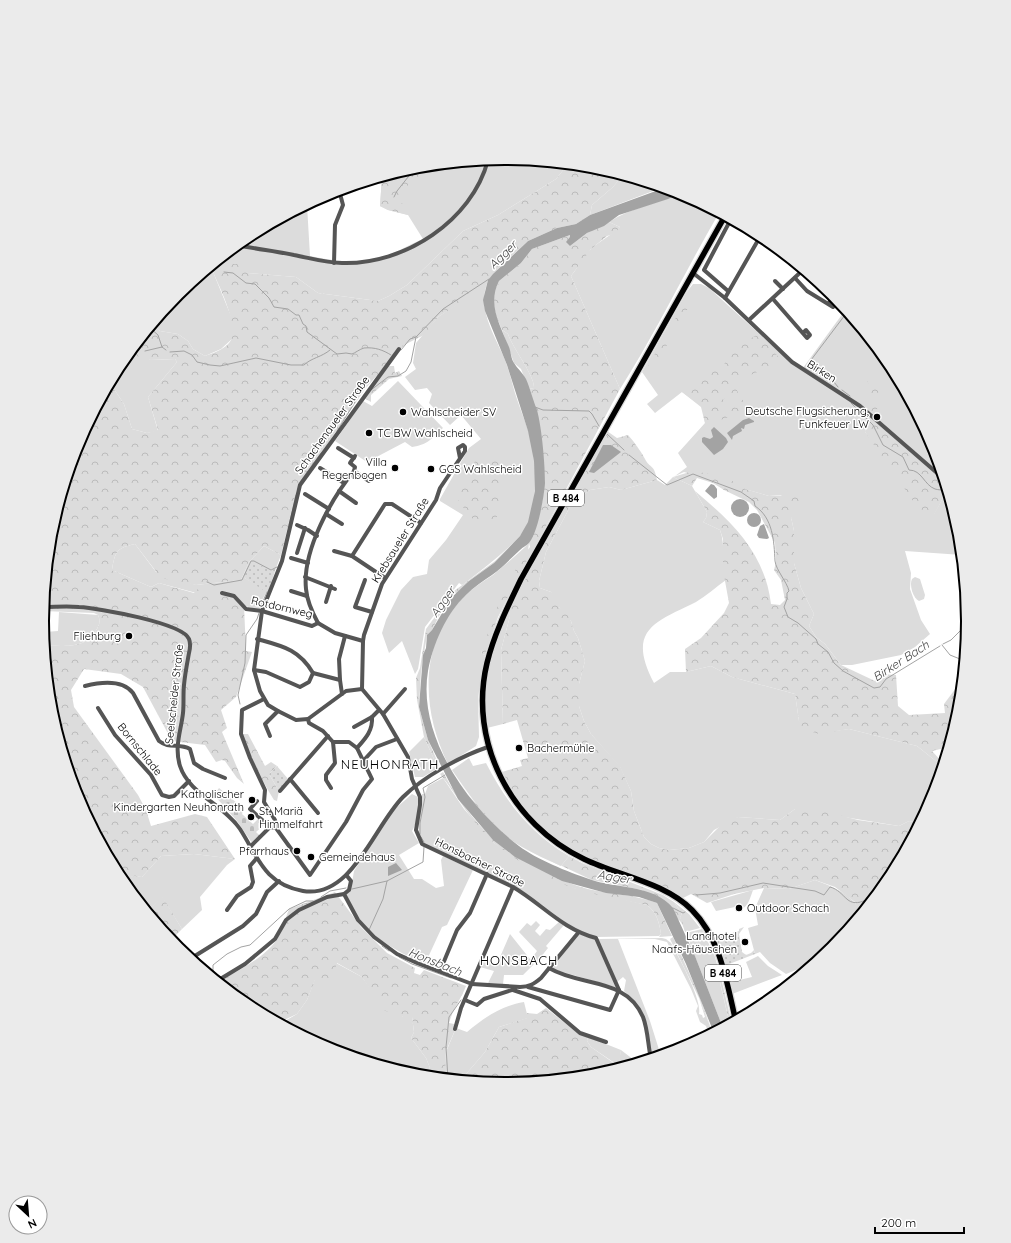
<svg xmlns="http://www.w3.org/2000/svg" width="1011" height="1243" viewBox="0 0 1011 1243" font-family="Quicksand,sans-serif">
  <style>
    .grass { fill: #dcdcdc }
    .forest { fill: url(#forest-crowns) }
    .cemetery { fill: url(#cemetery-stones) }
    .park { fill: url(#park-dots) }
    .water { fill: #a3a3a3 }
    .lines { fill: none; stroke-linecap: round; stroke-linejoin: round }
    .stream { stroke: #a3a3a3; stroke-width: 1 }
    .major-casing { stroke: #dbdbdb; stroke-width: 8 }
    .minor { stroke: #555; stroke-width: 4 }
    .major { stroke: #000; stroke-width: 5.5 }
    .poi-dot { fill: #000; stroke: #fff; stroke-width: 1.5 }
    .labels { text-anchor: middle; stroke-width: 3; stroke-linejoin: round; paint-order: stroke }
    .shield { fill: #fff; stroke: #4c4c4c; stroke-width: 1 }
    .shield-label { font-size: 10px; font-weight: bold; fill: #000 }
    .street-label { font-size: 11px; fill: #000; stroke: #fff }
    .poi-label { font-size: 11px; fill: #000; stroke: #fff; text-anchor: start }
    .water-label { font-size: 12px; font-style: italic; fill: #444; stroke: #fff }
    .quarter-label { font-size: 13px; letter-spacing: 1px; fill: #000; stroke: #fff }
    .rim { fill: none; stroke: #000; stroke-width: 2 }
  </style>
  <defs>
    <pattern id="forest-crowns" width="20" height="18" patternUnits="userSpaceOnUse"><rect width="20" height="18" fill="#dcdcdc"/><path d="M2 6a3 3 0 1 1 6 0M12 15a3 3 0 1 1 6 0" fill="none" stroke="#bbb"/></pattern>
    <pattern id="cemetery-stones" width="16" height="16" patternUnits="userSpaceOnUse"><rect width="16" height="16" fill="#dcdcdc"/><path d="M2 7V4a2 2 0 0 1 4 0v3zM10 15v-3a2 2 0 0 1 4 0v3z" fill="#bbb"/></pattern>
    <pattern id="park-dots" width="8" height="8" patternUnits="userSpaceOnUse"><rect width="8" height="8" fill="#dcdcdc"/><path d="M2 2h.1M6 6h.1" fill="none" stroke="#bbb" stroke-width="1.8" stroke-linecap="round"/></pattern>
  </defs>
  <rect width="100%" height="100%" fill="#fff"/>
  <!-- grass -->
  <g class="grass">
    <path d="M506,158L568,164L556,179L498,215L463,231L407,285L389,296L378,301L318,293L296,277L248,273L214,264L248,236L307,205L310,256C334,261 363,265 386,256C399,251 411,244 423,239L408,215L388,210L380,206L382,177L415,167Z"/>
    <polygon points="623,175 660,186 661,188 590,215 592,205 613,187"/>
    <path d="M681,193L719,213C685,271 657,331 620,389L571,276C578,268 582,257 590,250C599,241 611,236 620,227L609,222C631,207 658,204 681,193Z"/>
    <polygon points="211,267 233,321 233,338 221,349 205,356 193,349 188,341 178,334 160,331 153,324 178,294"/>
    <polygon points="693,284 701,284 709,288 795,366 856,405 867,415 865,432 934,514 943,498 949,493 960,531 962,555 905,551 911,573 910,589 921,620 930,634 915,647 901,655 852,665 841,665 825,644 816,637 809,626 814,614 801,588 794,563 794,531 791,517 791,506 781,495 769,496 684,472 675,476 687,467 678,453 705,423 702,407 682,392 655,413 647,404 658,395 642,372 686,293"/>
    <path d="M483,287H486C479,309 493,333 502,353C508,366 511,379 515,393C519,406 524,418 528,430C537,459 541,512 520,536C503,554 484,568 465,583L462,585L459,583L425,627L418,669L415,674L402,641L389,653L382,633L386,620L401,590L413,577L427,574L429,560L446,540L463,515L440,501V499L469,448L481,439L461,415L450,425L429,403L432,394L427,388L415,390L405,377L416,369L413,363L416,343L438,317Z"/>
    <polygon points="846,309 891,364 934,444 942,470 931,468 882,428 872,416 803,368"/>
    <path d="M502,330L508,334C512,347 535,376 534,388L529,389L521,369L514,363Z"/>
    <polygon points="138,342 135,353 151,360 175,359 177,362 148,397 158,431 147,433 132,429 124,404 110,383 120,364"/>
    <path d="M398,381L443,428C432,438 428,445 412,447L405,442L367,462L335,441L363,401L372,406Z"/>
    <path d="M673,477L692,486L707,512L706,518L703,522L720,530C726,546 721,563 726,580C716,587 706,596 696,602C655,622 626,630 654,683L670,672H686L711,666L732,677L795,694L799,721L834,731L849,729L917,746L937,762L944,764L934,798L926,797L918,823L909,821L899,826L795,809L780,820L738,817L714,830L704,842L689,848L669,850L659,848L651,844L644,837L634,811L631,791L620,767L591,734L584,721L579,706V684L585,661L578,638L574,631L571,621L559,607L551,592L540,588L539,581L546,552L571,505L590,490L609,487L621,490L657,480L665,485Z"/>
    <path d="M529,543L528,551L481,653L485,655L478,697L479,737L476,746L448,764C421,709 418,641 466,595C474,587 484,581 493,575C505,565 518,554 529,543Z"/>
    <path d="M135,544L156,572L196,585L241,580L249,562L264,546L281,555L276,568L243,577L267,591L259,606L260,610L159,583L151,587L112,570C115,551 117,548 135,544Z"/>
    <path d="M915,577L920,579L925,595L924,599L919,601C913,598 909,585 912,579Z"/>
    <path d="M509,610L510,616L501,650L503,724L487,728C477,687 494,647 509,610Z"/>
    <path d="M59,612L98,615C101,622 99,626 95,632C83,650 63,645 44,646L45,632L58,631Z"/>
    <polygon points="424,737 438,768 423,777 415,777 409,752"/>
    <path d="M469,758L473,766L486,763C506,802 530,833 569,856L561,866C548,860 534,854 522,847C492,830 471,797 452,770Z"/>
    <path d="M443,778L464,809L494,843L512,855L540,872L574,888L647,905C657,913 659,922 661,934L659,936L596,937L580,932L551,914L528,895L423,843C415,828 420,811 422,794H425L428,786Z"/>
    <path d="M412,794L418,797C419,807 418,822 412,831L419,843L399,855L414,879H422L436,888L444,886L441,860L443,856L473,870L447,925L442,927L425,964C404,955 371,938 359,919C353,912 350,902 346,894L352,883L354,871L385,823L395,809Z"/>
    <polygon points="194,854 235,859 227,865 200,897 202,910 182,929 162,897 147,912 118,875 142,877 161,856"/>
    <path d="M815,880C828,885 845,891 855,903C870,922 823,958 810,968L806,966L786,974L770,963L760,952L755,954L748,928L758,925L755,908L764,888L789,889Z"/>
    <path d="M753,890C749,901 748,908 737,911L735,907L716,911L711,902Z"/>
    <polygon points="674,902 689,914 700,928 685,932 680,917 682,914"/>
    <polygon points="536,921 540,925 535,931 540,936 546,929 550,930 559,922 564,925 546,946 548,948 536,963 532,958 537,951 519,932 527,923 531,926"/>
    <polygon points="702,929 715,957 722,982 720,983 730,1025 723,1028 686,933"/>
    <polygon points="510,934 534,964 523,975 504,975 503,984 488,983 494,971 480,967 484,958 497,964"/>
    <polygon points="578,934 596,940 616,986 615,987 552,969"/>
    <path d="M662,938L666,939L671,943C679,958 702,999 699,1014L702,1015L703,1018L705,1017L699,998L713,1034L709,1036L706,1026L700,1022L696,1011L698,1006L691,989L667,942L655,939H618L650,1021L661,1056L652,1059L644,1019L638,1006L624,991L626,980L623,977L617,982L598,939Z"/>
    <polygon points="758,956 768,966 782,975 732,994 724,969 728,969 731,982 752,977 746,962"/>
    <path d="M336,963L362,977L372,991L403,1017H412L414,1032L411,1038L426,1058L430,1068L423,1077L369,1062L348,1051C332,1058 296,1032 280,1024L297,1014L307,1000L315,979Z"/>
    <path d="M524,1002L528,1018L499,1027L485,1052L461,1080L444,1075L446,1052L456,1028L467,1032C485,1017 501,1006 524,1002Z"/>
    <polygon points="588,1037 621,1050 619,1066 591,1047 587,1041"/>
  </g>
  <!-- forest -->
  <g class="forest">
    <path d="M568,164L596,167L623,175L613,187L592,205L590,215L576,224L557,228L528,241L502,265L488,280L486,287L438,317L424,335L404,345L365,389L297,489L281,555L264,546L249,562L241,580L196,585L161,578L135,544C117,548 115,551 112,570L151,587L159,583L194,593L198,589L239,596L244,606L246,651L252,652L236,697L221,710L227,728L222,732L244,784L237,778L225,761L222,760L216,762L205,745L172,741L143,687L121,674L84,669L71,690L74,707L138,795L146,810L151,826L195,814L207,817L235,859L194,854L161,856L142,877L118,875L77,799L51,712L44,646C63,645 83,650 95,632C99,626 101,622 98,615L94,613L43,611L51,531L77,444L110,383L124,404L132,429L147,433L158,430L148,397L177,362L175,359L151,360L139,358L135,353L138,342L153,324L160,331L178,334L188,341L193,349L205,356C213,353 223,350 229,343C242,329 217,283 211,267L214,264H238L248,273L296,277L318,293L378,301L389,296L407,285L463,231L498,215L556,179Z"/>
    <polygon points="426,166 424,172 409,184 399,197 408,215 388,210 380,206 382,177 388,175 399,178 402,171"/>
    <path d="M609,222L620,227L614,234L607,236L591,249L571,276L620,389L514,586L498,617L485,655L481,653L496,610L520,560L530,547L529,543C533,536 534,529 537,522C552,479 541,433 529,389L534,388C535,376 512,347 508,334L502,330L496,316L493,301L494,292L499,281L521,263L532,249L570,235V246L587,233Z"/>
    <polygon points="686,300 691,303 648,378 644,373"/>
    <polygon points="758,334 783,362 767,371 766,368 746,377 735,386 740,397 738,399 733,394 723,399 726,406 733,406 736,408 741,405 736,403 741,398 749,409 718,421 705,423 701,407 682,392 708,367 723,366 733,350"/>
    <polygon points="389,366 394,366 395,373 399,371 402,376 389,379 371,395 371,402 364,398"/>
    <polygon points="870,378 876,382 879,396 877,410 871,413 866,408 872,405 870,385 867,381"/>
    <polygon points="867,415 931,468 942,470 949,493 943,498 934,515 918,508 865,432"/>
    <path d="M607,431L617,438L628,435C635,443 640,450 645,459C650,469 654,463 657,480L621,490L609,487L590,490L571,505L546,552L539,581L540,588L551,592L559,598V607L566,612L571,621L574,631L578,638L585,661L579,684V706L584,721L591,734L620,766L631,791L634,811L644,837L651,844L659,848L669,850L689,848L704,842L726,820L738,817L780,820L795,809L804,806L858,820L899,826L909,821L918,823L915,828L917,829L908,840L910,843L891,879L857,920V908L855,902L835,887L815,880L789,889L764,888L734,894L707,903L691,894L683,898C624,869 561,859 520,803C512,793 505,784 502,772L522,766L520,760L528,758L517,720L503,724L501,650L510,616L509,610L522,583Z"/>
    <path d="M498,453C501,479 500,502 495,527L473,519L458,501L462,484L467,479L475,461Z"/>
    <path d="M693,471L720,476L742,485L745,489L769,496L792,495L800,499L797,506H791V517L794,531V563L801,588L814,614L809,626L816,637L825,644L841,665L875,681L882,674L896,675L898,706L909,715L945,713L944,704L959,684L963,682L960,712L949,747L932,751L944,764L937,762L917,746L849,729L819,734L803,729L799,721L795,694L732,677L711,666L686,672L685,649L701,638L724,613L729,603L723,570V539L720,530L703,522L706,518L707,512L695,491C732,522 765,553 771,604L780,605L785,600L781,580L774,570L776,562L775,543L757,510L749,502L724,490L713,483L697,478L692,486L673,477Z"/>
    <polygon points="520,536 494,563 469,581 439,616 432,630 427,635 421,672 419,707 428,740 439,765 438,768 424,737 417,700 416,678 420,668 426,629 454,591 495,561"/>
    <path d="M242,734H248L265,766L271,762L277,766L269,774L279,791L277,801L274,800C261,779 251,757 242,734Z"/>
    <polygon points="450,768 471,798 500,830 521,847 561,866 569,856 582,863 663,895 674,902 682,914 680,917 685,928 680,921 642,890 592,880 521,847 499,830 475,804"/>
    <path d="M443,772C459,802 481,831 508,852C517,858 526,861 535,866C553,876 569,884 588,889C610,894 637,895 657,903L672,936L659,937L661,934C659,922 657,913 647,905C623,900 597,896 573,888C548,879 514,860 494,843C472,824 458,796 440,774Z"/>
    <path d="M335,892L361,927L387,953L415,968L414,973L420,975L424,970L466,986C461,999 453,1009 449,1023L454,1024L456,1028L446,1051L445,1075L461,1080L485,1052L499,1027L527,1018V1013L537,1014L546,1008L579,1034L588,1037L587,1041L591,1047L618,1066L621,1050L634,1060L644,1062L596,1076L505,1085L423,1077L430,1068L426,1058L411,1038L414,1032L412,1017H403L383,1010L362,977L337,963L331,982L315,980L307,1000L297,1014L282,1021L262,1014L248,1007L215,980L219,981C238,971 266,957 277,939C282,930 285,919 289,909Z"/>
    <polygon points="162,896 182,929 171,940 176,948 147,912"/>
    <polygon points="673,937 699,995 713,1034 699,998 670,939"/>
    <polygon points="720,982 722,982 732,1024 730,1025"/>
  </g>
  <!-- cemetery -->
  <polygon class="cemetery" points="219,788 244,809 242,814 253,824 259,818 265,824 256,832 260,836 252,843 237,821 214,795"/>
  <!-- park -->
  <g class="park">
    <polygon points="251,562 271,570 276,568 268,593 243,577"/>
    <polygon points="277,766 289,780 279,791 269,774"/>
    <polygon points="744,927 739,934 742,952 746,955 751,953 754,950 755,954 724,966 714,938 739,931 739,929"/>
  </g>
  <!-- water -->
  <g class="water">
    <path d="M664,188L681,193L668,199L619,215L604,226L587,233L570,246L566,242L570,237V235L532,249L521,263L499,281C487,304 500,325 509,347C511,352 511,359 514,363C517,368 522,372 526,379C530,388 533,400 537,410C542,429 545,464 545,483C544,497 538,532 529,543C526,546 523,547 520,550C510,559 502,568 492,575C483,581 474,587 466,595C446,614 433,644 428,671C417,737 469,808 519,846C536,859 568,872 589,879C616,889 653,884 673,908L695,956L723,1028L714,1033L686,964L657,903L639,897L606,893L562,881L515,857L493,840L458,799L428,740L419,707L423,655L426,648L427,635L432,630L451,598L469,581L494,563L520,536L528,522L535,491L534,461L528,431L507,365L485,311L483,300L488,280L493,274L528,241L557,228L576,224L590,215Z"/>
    <polygon points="749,418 754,421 754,422 745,425 744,429 741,428 742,431 733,436 732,440 727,433 743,420"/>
    <polygon points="714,427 726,438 728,442 723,449 714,455 702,442 702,438 704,437 710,439 713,437 711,430"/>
    <polygon points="603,445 611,445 621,452 594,473 589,472"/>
    <polygon points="711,484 714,485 717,489 717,497 714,499 705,491"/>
    <circle cx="740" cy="508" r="9"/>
    <circle cx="754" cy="520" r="7"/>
    <polygon points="764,524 769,538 767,539 759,538 757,535 760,526"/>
    <polygon points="396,863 402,870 388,876 388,867"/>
  </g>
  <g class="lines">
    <!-- stream -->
    <g class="stream">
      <polyline points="394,197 397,191 416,167"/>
      <path d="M224,272L233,273L246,283L255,284L269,298L274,307L288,309L296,315H299L303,324L306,326L307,332L337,354L346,353L352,354C355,353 360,349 364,348C375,347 383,350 391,355"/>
      <polyline points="150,328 158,335 162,347 166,350"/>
      <polyline points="401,350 410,339 416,337"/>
      <polyline points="145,351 162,347"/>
      <path d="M170,352L184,351L192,355L197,362L210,365L220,366L256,358L291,365H304C311,358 322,357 330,350"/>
      <polyline points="831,380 813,364 811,360 848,311"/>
      <polyline points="834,382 838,387"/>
      <polyline points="371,390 388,377 398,376 406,371 411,362 416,337 443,309 489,279"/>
      <polyline points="842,390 850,396"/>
      <path d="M851,403L873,425L883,445L903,457L909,470C922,470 924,485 935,489C938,490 944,490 948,491"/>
      <polyline points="535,407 543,410 589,411 592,414 599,426"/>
      <polyline points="337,431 355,402"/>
      <polyline points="607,434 624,450"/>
      <path d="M629,455L667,485L693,474L741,492L754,501L755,506C773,518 774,541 775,561C776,570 787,582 789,591L787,593V599L784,607L788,617L798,623L816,639L818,644L828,652L834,663L843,671L874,688L880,687L886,679L940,646"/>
      <polyline points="300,482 321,453"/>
      <polyline points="289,525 296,495"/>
      <polyline points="207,582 214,585 242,580 251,561 254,561 271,570 277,567"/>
      <polyline points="260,608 267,592"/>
      <polyline points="943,644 951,640 969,622"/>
      <polyline points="942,645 950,655 965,661"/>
      <polyline points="240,704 238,695 245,663 246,635 257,619 259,613"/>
      <polyline points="420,834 420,823 425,797 423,788 445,775"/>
      <polyline points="421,837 424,842"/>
      <polyline points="352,889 387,881"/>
      <path d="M696,895L720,893L763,883L815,891L824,895L830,887C838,889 842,895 848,900C860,909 876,893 885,886"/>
      <polyline points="321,897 330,891 346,888"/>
      <polyline points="673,908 683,913 685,912"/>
      <polyline points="369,930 383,899 387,881 423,862 424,847"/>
      <polyline points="382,946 389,951"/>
      <polyline points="399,957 412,964 451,978"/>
      <polyline points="209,975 213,971 213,965 227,954 241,947 250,945 289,909 306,901 313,901"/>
      <polyline points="448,1079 446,1047 449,1017 461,1000"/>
    </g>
    <defs>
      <path id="major" d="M725,216L521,579C508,606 494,634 487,663C468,742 511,824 584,859C619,876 664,882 692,910C721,939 727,984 736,1022"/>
    </defs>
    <!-- major casing -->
    <use href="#major" class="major-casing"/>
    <!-- minor -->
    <g class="minor">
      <path d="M237,245C256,249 275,251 294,255C310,258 326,263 342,263C404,265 472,221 488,160"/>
      <polyline points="334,263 335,225 343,205 339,190"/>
      <polyline points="693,273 725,298 792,362 860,406 944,479"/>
      <polyline points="795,278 807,291 833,307 836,303 831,300 828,304"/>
      <polyline points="775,281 783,289"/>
      <polyline points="728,291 704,270 731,219"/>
      <polyline points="174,298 181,293 184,289"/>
      <polyline points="725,298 761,235"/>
      <polyline points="773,299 807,338 810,335 806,330 803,333"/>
      <polyline points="749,320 804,269"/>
      <polyline points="338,448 354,458"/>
      <polyline points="355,456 350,463 355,467 354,471 369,481"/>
      <path d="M460,458L458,448L463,445L465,447V451L440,488L436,500L382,584L364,635L363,641L362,689L383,714L408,757L412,779L420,797V805L416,830L422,844L513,887C542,904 562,929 596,938L619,990"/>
      <polyline points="320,468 344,483"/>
      <polyline points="339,491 356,503"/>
      <polyline points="305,494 329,509"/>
      <polyline points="326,514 342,524"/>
      <polyline points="297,525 308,530 317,536"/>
      <polyline points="334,551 352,556 385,578"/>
      <polyline points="297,553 305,528"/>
      <polyline points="352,556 385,504 392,504 421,523"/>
      <polyline points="291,558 308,563"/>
      <polyline points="305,577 335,589"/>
      <polyline points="365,580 355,607 372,612"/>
      <polyline points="291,591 307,596"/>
      <polyline points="222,593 234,596 246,609 262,611 312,626 318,623 335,633 363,641"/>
      <polyline points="326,602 331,586"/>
      <path d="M43,607C55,607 67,606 79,607C98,608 183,623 189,639C191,644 190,649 189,653C187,664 185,674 184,685C183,694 184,704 183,713C181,731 174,747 180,766C189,794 223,804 240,829C258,857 264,884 303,891C352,899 374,826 403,797C423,777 461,756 488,747"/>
      <path d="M318,623C312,612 307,601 306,589C302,551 331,499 354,471"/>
      <path d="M254,670L266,672L300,687L309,682L313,673C299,649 282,646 257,639"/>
      <polyline points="313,673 340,680 342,694"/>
      <polyline points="340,680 339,659 345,636"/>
      <path d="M85,686C101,682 122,679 133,693L159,741C169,749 179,743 190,749L194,763L203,769L225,778"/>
      <polyline points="264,699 242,710 241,734 250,758 265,790 264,802 275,820 276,828"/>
      <polyline points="98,708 115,735 151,775 162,795 169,797 174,796 189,781"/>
      <polyline points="383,714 405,689"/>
      <polyline points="308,719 346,691 362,689"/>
      <polyline points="354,727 372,717"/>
      <polyline points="270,736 265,724 278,711"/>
      <path d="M357,748C365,739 373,731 372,717L379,710"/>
      <polyline points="364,760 376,747 397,739"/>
      <polyline points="290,779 318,813"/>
      <polyline points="331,788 326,780 326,775 335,763 333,742"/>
      <polyline points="280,791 328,736"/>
      <polyline points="257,801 250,809 270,827 276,828 310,875 346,822 363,790 372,779 357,748 349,742 333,742 323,731 309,723 308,719 296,720 278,711 268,705 260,691 254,670 262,611 282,561 300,485 399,349"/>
      <polyline points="250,847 270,827"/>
      <path d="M344,894L358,920L374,937L397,954L417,963L472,984L520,987C529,987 534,984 541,978L578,933"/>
      <polyline points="227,910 237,896 251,887 253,882 250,866 256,859"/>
      <polyline points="190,959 243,926 256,914 267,892 279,881"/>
      <path d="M549,968C581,987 626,977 643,1017C648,1030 648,1046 651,1059"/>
      <polyline points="440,971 457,930 470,913 487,874"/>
      <polyline points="217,981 245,964 275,939 286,920 299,910 327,897 344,894 349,890 351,881 347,876"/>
      <polyline points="528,987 610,1010 619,990"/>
      <polyline points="513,990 540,999 580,1033 606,1042"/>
      <polyline points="465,1000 477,1005 484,999 515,989"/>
      <polyline points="761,1008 768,1003"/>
      <polyline points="455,1029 461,1008 513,887"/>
    </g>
    <!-- major -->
    <use href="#major" class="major"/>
  </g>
  <!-- markers -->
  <g class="poi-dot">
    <circle cx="403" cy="412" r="4"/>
    <circle cx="877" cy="417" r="4"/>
    <circle cx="369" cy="433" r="4"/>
    <circle cx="395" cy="468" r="4"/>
    <circle cx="431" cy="469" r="4"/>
    <circle cx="129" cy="636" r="4"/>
    <circle cx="519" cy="748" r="4"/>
    <circle cx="252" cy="800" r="4"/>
    <circle cx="251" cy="817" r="4"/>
    <circle cx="297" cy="851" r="4"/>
    <circle cx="311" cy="857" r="4"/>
    <circle cx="739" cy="908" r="4"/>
    <circle cx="745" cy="942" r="4"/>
  </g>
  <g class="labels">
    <!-- shield labels -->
    <g class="shield">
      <rect x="548" y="490" width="36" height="16" rx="3"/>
      <rect x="705" y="965" width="36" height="16" rx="3"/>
    </g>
    <g class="shield-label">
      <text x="566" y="502">B 484</text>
      <text x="723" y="977">B 484</text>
    </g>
    <!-- street labels -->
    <g class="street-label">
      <text transform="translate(822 371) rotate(32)" y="4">Birken</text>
      <text transform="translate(332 425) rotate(-54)" y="4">Schachenaueler Straße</text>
      <text transform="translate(400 540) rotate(-58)" y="4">Krebsaueler Straße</text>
      <text transform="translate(282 607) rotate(13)" y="4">Rotdornweg</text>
      <text transform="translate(174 694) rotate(-84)" y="4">Seelscheider Straße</text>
      <text transform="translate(140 749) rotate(51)" y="4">Bornschlade</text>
      <text transform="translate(480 862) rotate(26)" y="4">Honsbacher Straße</text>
    </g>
    <!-- poi labels -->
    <g class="poi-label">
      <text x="869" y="415" text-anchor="end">Deutsche Flugsicherung,<tspan x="869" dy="13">Funkfeuer LW</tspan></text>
      <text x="411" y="416">Wahlscheider SV</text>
      <text x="377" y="437">TC BW Wahlscheid</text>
      <text x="387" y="466" text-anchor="end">Villa<tspan x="387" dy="13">Regenbogen</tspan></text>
      <text x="439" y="473">GGS Wahlscheid</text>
      <text x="121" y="640" text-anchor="end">Fliehburg</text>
      <text x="527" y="752">Bachermühle</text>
      <text x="244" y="798" text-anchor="end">Katholischer<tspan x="244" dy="13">Kindergarten Neuhonrath</tspan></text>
      <text x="259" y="815">St. Mariä<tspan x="259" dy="13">Himmelfahrt</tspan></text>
      <text x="289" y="855" text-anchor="end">Pfarrhaus</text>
      <text x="319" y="861">Gemeindehaus</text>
      <text x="747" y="912">Outdoor Schach</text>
      <text x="737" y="940" text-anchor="end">Landhotel<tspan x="737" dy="13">Naafs-Häuschen</tspan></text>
    </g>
    <!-- water labels -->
    <g class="water-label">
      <text transform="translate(503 255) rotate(-45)" y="4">Agger</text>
      <text transform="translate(443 602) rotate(-55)" y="4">Agger</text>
      <text transform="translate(901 661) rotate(-33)" y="4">Birker Bach</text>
      <text transform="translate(614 877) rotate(9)" y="4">Agger</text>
      <text transform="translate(435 962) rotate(22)" y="4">Honsbach</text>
    </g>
    <!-- quarter labels -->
    <g class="quarter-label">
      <text x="390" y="769">NEUHONRATH</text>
      <text x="519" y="965">HONSBACH</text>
    </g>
  </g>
  <!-- crop -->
  <path d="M0 0H1011V1243H0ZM49 621a456 456 0 1 1 912 0a456 456 0 1 1-912 0Z" fill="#ebebeb" fill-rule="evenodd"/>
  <path class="rim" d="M49 621a456 456 0 1 1 912 0a456 456 0 1 1-912 0Z"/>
  <!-- north arrow -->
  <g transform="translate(28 1215) rotate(154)"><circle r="19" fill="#ffffff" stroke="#999999"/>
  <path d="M0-3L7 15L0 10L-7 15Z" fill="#000000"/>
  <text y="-6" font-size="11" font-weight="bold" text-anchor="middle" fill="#000000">N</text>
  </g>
  <!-- scale -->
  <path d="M875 1227v6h89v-6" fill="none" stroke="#000000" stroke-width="2"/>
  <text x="881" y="1227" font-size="12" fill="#000000" stroke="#ffffff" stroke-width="3" paint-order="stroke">200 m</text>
</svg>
